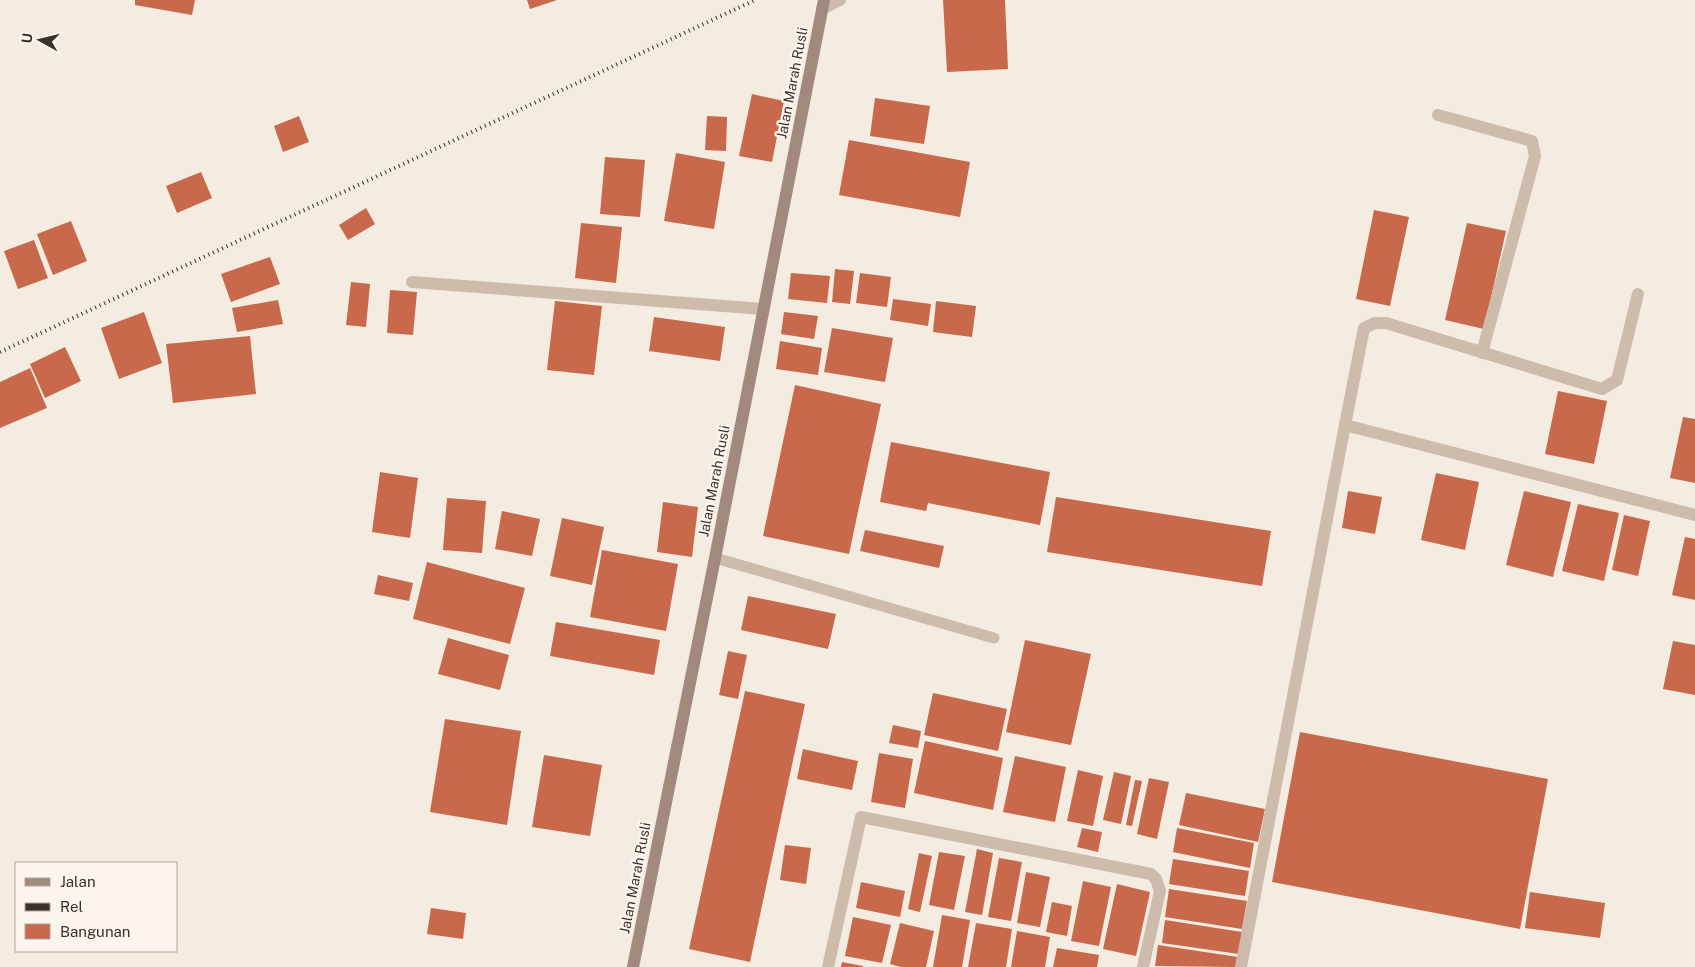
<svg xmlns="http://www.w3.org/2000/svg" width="1695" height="967" viewBox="0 0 1695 967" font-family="'Public Sans',sans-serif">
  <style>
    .building { fill: #c8694b }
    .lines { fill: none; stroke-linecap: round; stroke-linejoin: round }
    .lane { stroke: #cdbbac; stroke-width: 11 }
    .street { stroke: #cdbbac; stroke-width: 12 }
    .secondary { stroke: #a18a7d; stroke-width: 12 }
    .rail { stroke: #3b302b; stroke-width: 4; stroke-dasharray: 1 4; stroke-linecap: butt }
    .labels { text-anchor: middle; stroke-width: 4.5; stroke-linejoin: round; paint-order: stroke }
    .street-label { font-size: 14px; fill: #3b302b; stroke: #fbf5ee }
  </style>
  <rect width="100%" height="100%" fill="#f4ebe1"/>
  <!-- building -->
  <g class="building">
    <polygon points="135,0 195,0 192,15 135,5"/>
    <polygon points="527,0 557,0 530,9"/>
    <polygon points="943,0 1005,0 1008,69 947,72"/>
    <polygon points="752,94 784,101 772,162 739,156"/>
    <polygon points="875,98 930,106 924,144 870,136"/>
    <polygon points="299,116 309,142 283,152 274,126"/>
    <polygon points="707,116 727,117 726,151 705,150"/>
    <polygon points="849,140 970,162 960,217 839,195"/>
    <polygon points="676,153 725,162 714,229 664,221"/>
    <polygon points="605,157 645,160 640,217 600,214"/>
    <polygon points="201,172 212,198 177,213 166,186"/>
    <polygon points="366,208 375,224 348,240 339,225"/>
    <polygon points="1374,210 1409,217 1390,306 1356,299"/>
    <polygon points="71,221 87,261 53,275 37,234"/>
    <polygon points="581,223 622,227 616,283 575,278"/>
    <polygon points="1467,223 1506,231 1484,329 1445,320"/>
    <polygon points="34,240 48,278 18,289 4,251"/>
    <polygon points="270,257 280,284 231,302 221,274"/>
    <polygon points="835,269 854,271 850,304 832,302"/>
    <polygon points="791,273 830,276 827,303 788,299"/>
    <polygon points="860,273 891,277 887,307 856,303"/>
    <polygon points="351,282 370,284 366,327 346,325"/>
    <polygon points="390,290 417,292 413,335 387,333"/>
    <polygon points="893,299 931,304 928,326 890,320"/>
    <polygon points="278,300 283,324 237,332 232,308"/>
    <polygon points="555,301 602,306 594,375 547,370"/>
    <polygon points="936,301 976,306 972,337 933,332"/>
    <polygon points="144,312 162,363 119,379 101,328"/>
    <polygon points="784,312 818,316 814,339 781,334"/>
    <polygon points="654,317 725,327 720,361 649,351"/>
    <polygon points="832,328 893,338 885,382 824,372"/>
    <polygon points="250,336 256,394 173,403 166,344"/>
    <polygon points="780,341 822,348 818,375 776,369"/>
    <polygon points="65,347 81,381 45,398 30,364"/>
    <polygon points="30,368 47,408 0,428 0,382"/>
    <polygon points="795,385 881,404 849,554 763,536"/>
    <polygon points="1558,391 1607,401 1594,464 1545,454"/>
    <polygon points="1683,417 1695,419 1695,483 1670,478"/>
    <polygon points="891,442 1050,472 1040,525 928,503 926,511 880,502"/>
    <polygon points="380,472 418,478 410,538 372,532"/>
    <polygon points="1436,473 1479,482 1465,550 1421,540"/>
    <polygon points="1348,491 1382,497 1375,534 1342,528"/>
    <polygon points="1524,491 1571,502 1553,577 1506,565"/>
    <polygon points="1056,497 1271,531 1262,586 1047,552"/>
    <polygon points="447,498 486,501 482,553 443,550"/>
    <polygon points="663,502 698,507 692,557 657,552"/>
    <polygon points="1578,504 1619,513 1604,581 1562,571"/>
    <polygon points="502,511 540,519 532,556 495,549"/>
    <polygon points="1624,515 1650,521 1638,576 1612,570"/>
    <polygon points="562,518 604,527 592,585 550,576"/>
    <polygon points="865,530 944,546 939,568 860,551"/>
    <polygon points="1685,537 1695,539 1695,600 1672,595"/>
    <polygon points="602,550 678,564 666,631 590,617"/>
    <polygon points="427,562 525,588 510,644 413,619"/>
    <polygon points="378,575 413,583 409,601 374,594"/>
    <polygon points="748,596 836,614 828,649 741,630"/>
    <polygon points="556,622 660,640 654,675 550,656"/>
    <polygon points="448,638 509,655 500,690 438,674"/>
    <polygon points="1025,640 1091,654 1071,745 1006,732"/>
    <polygon points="1673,641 1695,645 1695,695 1663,689"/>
    <polygon points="728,651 747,655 738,699 719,695"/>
    <polygon points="745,691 805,704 750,962 689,949"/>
    <polygon points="933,693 1007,709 998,751 924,735"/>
    <polygon points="445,719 521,731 507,825 430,812"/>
    <polygon points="893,725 921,731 918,748 889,743"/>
    <polygon points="1300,732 1548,779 1520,929 1272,882"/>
    <polygon points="925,741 1003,758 993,810 914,793"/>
    <polygon points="803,749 858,761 852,790 797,779"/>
    <polygon points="879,753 913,759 905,808 871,802"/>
    <polygon points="544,755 602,765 590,836 532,827"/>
    <polygon points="1015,756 1066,767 1055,822 1003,812"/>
    <polygon points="1078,770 1103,776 1093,826 1067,821"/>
    <polygon points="1114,772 1131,776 1121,824 1103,820"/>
    <polygon points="1149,778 1169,782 1157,839 1137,834"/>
    <polygon points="1135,780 1142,781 1132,826 1126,825"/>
    <polygon points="1186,793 1265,809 1258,842 1179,825"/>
    <polygon points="1082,828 1102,832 1098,852 1077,847"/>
    <polygon points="1177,828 1254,843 1250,868 1173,852"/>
    <polygon points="785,845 811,848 806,884 780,880"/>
    <polygon points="977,849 993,853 982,915 965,912"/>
    <polygon points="939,852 965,856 954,910 929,905"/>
    <polygon points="919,853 932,856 920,912 908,909"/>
    <polygon points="999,858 1022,862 1011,921 988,917"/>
    <polygon points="1173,859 1249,871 1245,896 1169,884"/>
    <polygon points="1026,872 1050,877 1040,927 1017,923"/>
    <polygon points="1083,881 1111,887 1099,946 1071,941"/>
    <polygon points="861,882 905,891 900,917 856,908"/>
    <polygon points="1117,884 1150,892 1136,956 1103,949"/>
    <polygon points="1169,889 1247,901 1242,929 1165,917"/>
    <polygon points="1530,892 1605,903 1600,938 1525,928"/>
    <polygon points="1052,902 1072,906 1067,936 1046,932"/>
    <polygon points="431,908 466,913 463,939 427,934"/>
    <polygon points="942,915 970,920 962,967 933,967"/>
    <polygon points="853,917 891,925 882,963 845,956"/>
    <polygon points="1165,920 1242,932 1239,954 1162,943"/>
    <polygon points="900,923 934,931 926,967 901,967 890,964"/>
    <polygon points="976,923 1012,929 1006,967 968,967"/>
    <polygon points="1017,931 1050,937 1045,967 1011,967"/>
    <polygon points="1158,945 1238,957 1236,967 1155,966"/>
    <polygon points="1057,948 1099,955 1097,967 1053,967"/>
    <polygon points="842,962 863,966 863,967 841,967"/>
  </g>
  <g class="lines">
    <!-- lane -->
    <polyline class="lane" points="715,558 994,638"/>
    <!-- street -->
    <g class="street">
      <polyline points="822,9 840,0"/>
      <polyline points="1438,115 1532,141 1535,156 1482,353"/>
      <polyline points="412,282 763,309"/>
      <polyline points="1345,425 1364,328 1375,323 1386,323 1602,389 1617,380 1638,294"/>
      <polyline points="828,967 861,817 1151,874 1156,879 1160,891 1143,967"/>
      <polyline points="1241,967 1345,425 1695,515"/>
    </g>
    <!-- secondary -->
    <polyline class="secondary" points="633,967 715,558 824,0"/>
    <!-- rail -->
    <polyline class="rail" points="0,352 755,0"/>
  </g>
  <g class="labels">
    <!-- street labels -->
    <g class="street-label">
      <text transform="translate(792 83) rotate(-79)" y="5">Jalan Marah Rusli</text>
      <text transform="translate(714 481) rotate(-79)" y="5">Jalan Marah Rusli</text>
      <text transform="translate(635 878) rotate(-79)" y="5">Jalan Marah Rusli</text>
    </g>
  </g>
  <!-- legend -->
  <rect x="15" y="862" width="162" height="90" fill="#fbf5ee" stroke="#aea6a0"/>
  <rect x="25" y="878" width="25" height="8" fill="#a18a7d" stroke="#aea6a0"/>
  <text x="60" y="887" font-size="15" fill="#3b302b">Jalan</text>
  <rect x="25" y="903" width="25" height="8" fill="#3b302b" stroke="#aea6a0"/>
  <text x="60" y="912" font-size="15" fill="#3b302b">Rel</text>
  <rect x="25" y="924" width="25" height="15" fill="#c8694b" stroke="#aea6a0"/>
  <text x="60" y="937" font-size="15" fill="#3b302b">Bangunan</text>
  <!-- north arrow -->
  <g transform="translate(40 40) rotate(278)" stroke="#fbf5ee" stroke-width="4" paint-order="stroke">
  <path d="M0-4L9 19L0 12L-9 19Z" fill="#3b302b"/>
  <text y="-8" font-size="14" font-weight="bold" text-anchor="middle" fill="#3b302b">U</text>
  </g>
</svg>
